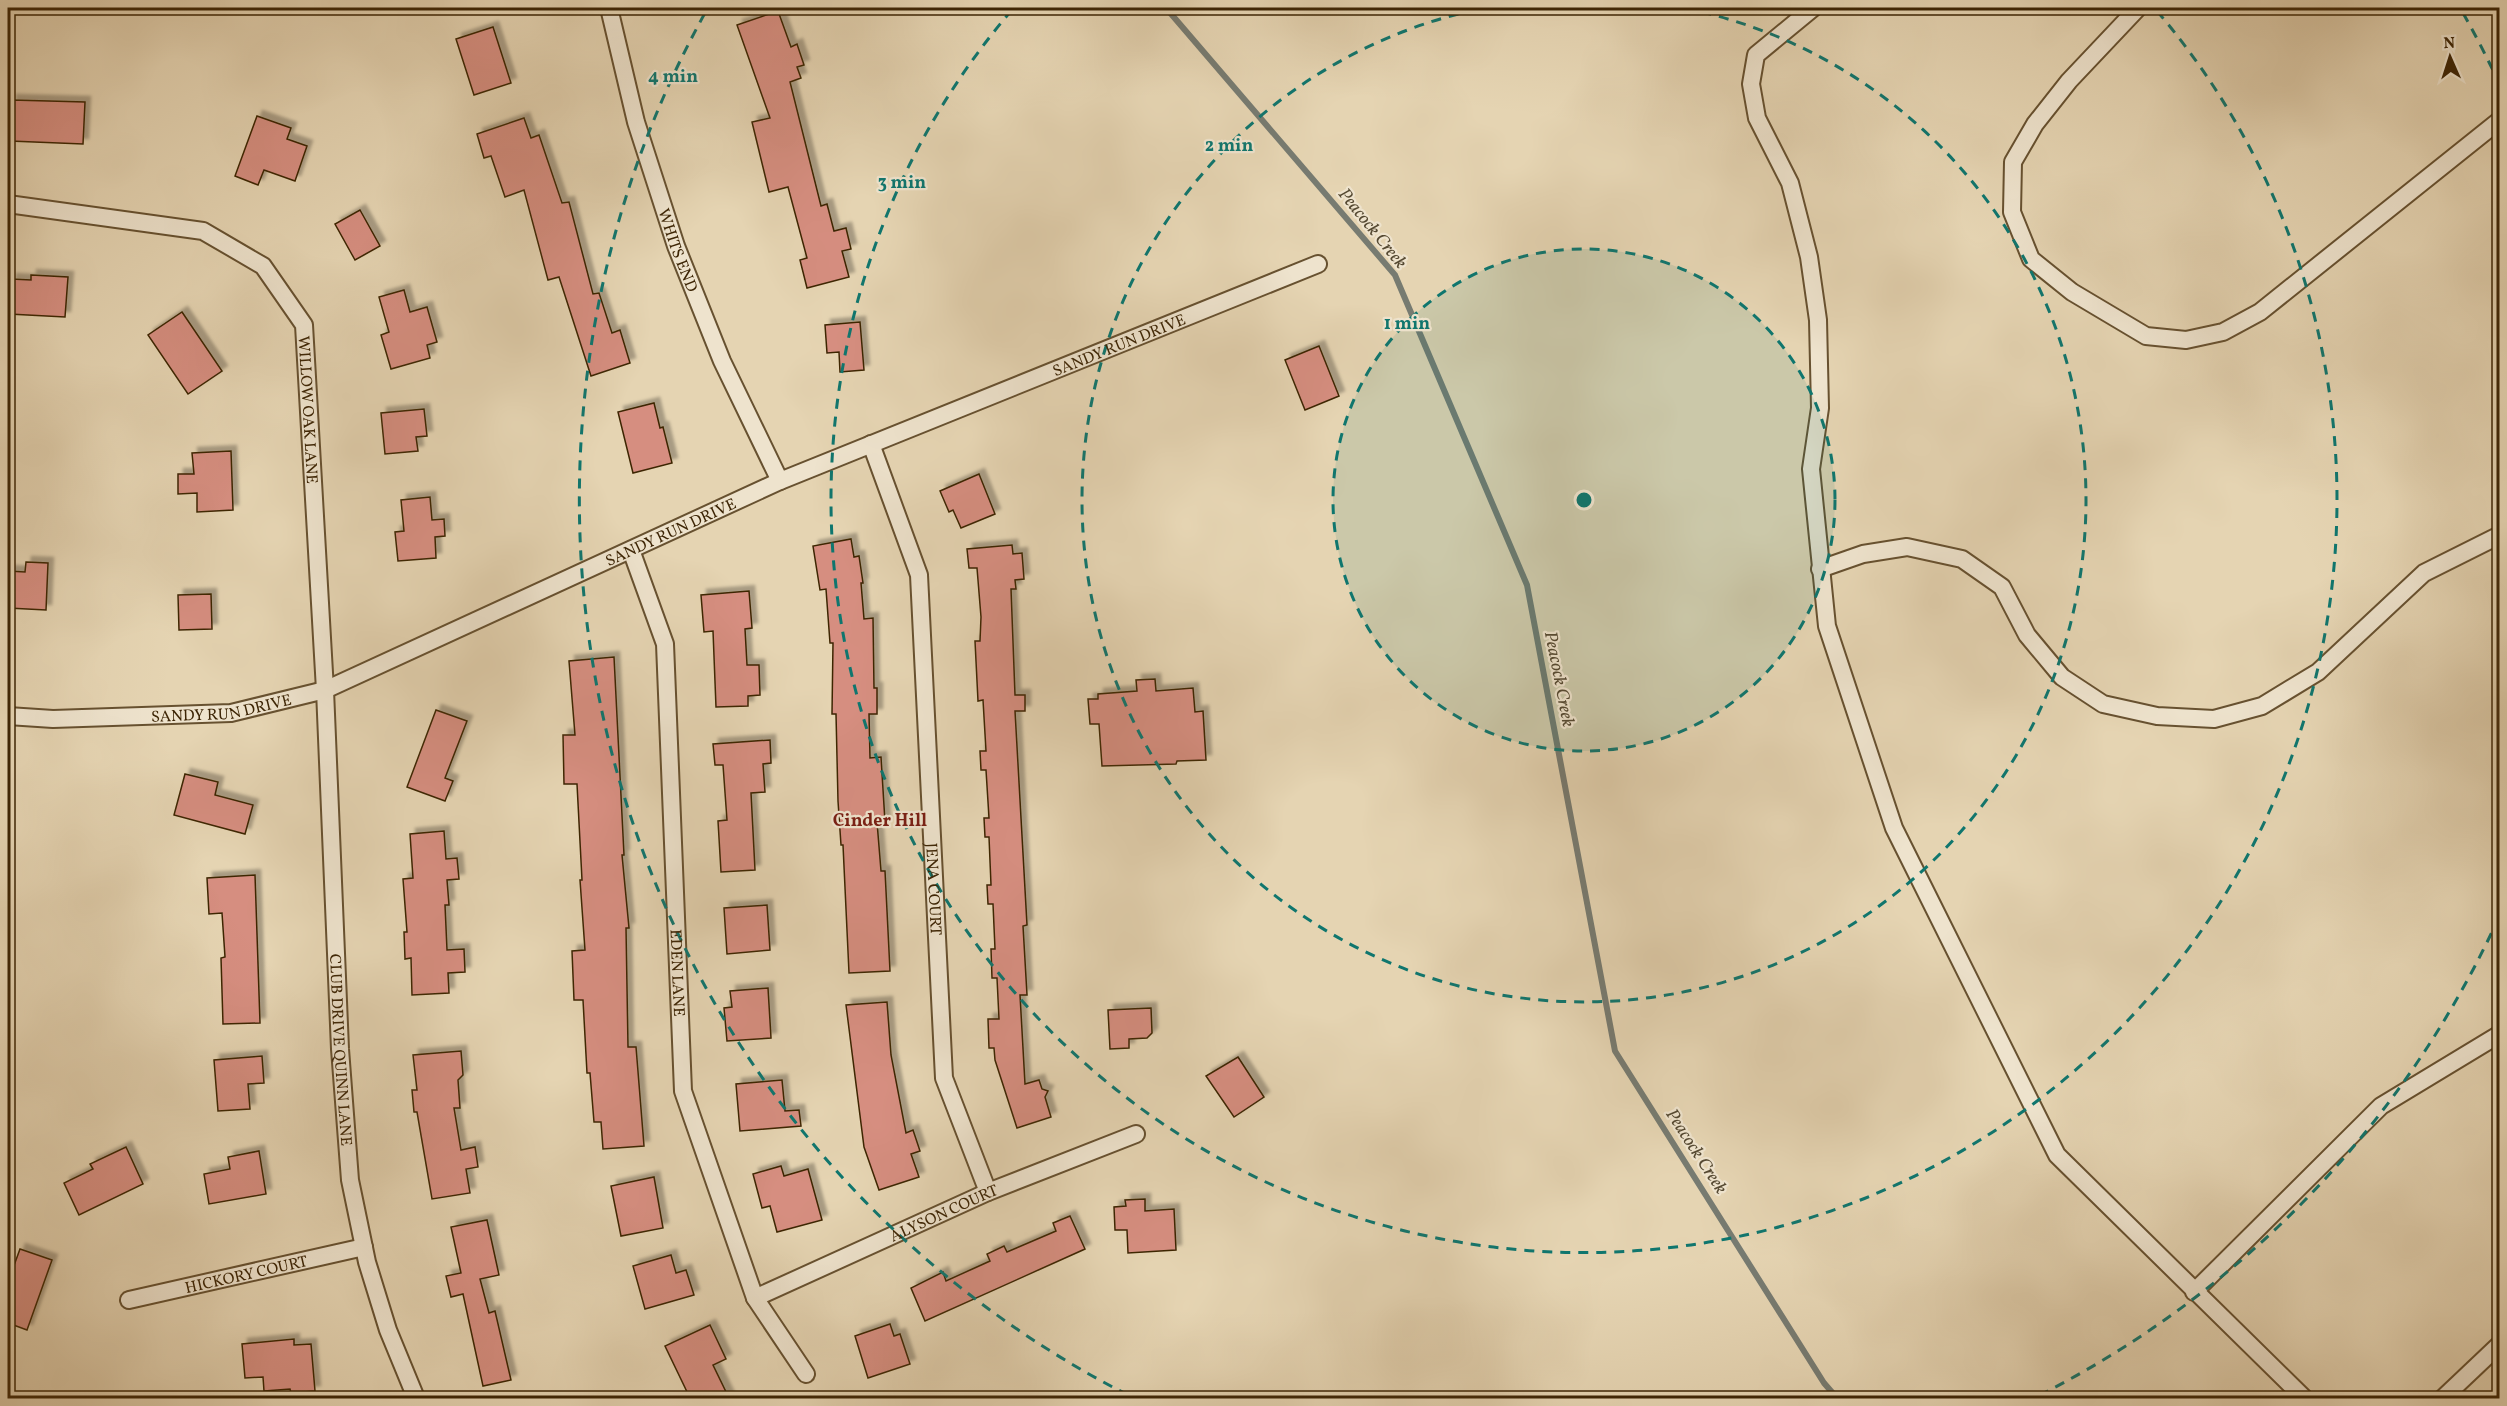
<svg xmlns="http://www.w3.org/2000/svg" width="2507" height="1406" viewBox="0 0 2507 1406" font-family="Vollkorn,serif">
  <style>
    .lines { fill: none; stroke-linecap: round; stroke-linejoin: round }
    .stream { stroke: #777b71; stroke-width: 6 }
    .building { fill: #d68e80; stroke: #3d2505; stroke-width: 1.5; filter: url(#shadow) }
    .minor-casing { stroke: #675130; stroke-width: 20 }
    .minor { stroke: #eee3cd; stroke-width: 16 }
    .ring { fill: none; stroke: #0f766e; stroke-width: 3; stroke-dasharray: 10 8 }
    .labels { text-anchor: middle; stroke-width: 4.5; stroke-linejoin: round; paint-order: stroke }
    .street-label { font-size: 16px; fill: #3d2505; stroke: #eee3cd }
    .water-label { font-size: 18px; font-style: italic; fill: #554932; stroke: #eee3cd }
    .neighbourhood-label { font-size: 18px; font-weight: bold; fill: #7a1f14; stroke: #eee3cd }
    .centre { fill: #0f766e; stroke: #eee3cd; stroke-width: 3 }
    .ring-label { font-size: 18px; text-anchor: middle; font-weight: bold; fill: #0f766e; stroke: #eee3cd; stroke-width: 4.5; stroke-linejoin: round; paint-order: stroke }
  </style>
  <defs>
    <filter id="shadow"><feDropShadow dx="5.5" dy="-5.5" stdDeviation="1.5" flood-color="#0004"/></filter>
  </defs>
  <rect width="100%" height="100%" fill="#e5d4b2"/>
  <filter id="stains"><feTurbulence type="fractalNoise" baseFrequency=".00333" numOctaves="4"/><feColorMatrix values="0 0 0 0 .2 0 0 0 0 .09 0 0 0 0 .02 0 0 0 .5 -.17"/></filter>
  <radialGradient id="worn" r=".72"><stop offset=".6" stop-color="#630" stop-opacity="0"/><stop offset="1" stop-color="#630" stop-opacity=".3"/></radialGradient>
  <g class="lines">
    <!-- stream -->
    <polyline class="stream" points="1166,8 1395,275 1527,585 1615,1051 1824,1383 1837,1398"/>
  </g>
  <!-- building -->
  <g class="building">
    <polygon points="778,11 791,47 797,44 804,65 797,67 801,78 790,82 821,206 827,204 834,231 846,228 851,249 842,251 849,277 807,288 800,260 807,258 788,187 769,192 752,122 770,118 737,25"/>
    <polygon points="493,27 511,83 474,95 456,39"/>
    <polygon points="11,100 85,102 83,144 10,141"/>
    <polygon points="257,116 291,128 287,139 307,146 295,181 264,170 258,185 235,176"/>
    <polygon points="524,118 531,138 539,135 562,203 569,202 593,294 599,293 612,333 620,330 630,363 591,376 559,277 548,280 524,190 505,197 491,156 484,158 477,134"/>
    <polygon points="360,210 380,246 355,260 335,224"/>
    <polygon points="31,275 68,277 65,317 9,314 11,279 31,280"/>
    <polygon points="404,290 410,312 427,307 437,342 427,345 430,358 391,369 381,335 389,332 379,297"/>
    <polygon points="182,312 222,371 188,394 148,335"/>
    <polygon points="860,322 864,370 840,372 839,352 827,353 825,325"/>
    <polygon points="1319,346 1339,396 1305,410 1285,360"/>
    <polygon points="654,403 660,428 663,427 672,463 633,473 618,412"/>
    <polygon points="424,409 427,436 416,437 418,451 385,454 381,413"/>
    <polygon points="231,451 233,510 197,512 197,493 178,494 178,474 194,474 192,453"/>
    <polygon points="979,474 995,514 961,528 953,510 949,512 940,491"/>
    <polygon points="430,497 432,520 444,519 445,536 435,537 436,558 398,561 395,532 404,531 401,500"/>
    <polygon points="851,539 854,557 859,556 863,583 861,583 864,619 873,618 874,688 877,688 877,714 869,714 870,758 881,757 885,822 877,822 881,871 885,871 890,971 849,973 843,845 841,845 838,801 836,714 832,714 833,643 830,643 826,589 820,590 813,546"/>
    <polygon points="1012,545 1013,554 1022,553 1024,579 1015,580 1016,589 1011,589 1015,695 1025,695 1025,711 1015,711 1027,925 1023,926 1027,995 1020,995 1025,1084 1039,1080 1042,1089 1048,1091 1045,1097 1051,1117 1017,1128 995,1060 994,1048 989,1048 988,1019 999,1019 997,978 992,978 991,949 995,949 993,904 988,904 987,885 991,885 989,837 985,837 984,818 989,818 986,770 981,770 980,751 986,751 983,700 978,701 975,641 980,641 981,617 977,568 969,568 967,549"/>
    <polygon points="26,562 48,563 46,610 8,608 8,571 25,572"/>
    <polygon points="749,591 752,628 745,629 747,665 759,665 760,695 748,696 748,706 716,707 713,631 704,632 701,595"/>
    <polygon points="211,594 212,629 179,630 178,595"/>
    <polygon points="614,657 624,855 622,855 629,928 626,928 628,1047 636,1047 644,1146 603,1149 601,1122 594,1122 590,1073 587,1073 583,1000 574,1000 572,951 585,950 580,880 582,880 577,784 564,784 563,735 575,735 569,661"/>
    <polygon points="1155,679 1156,691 1193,688 1195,712 1203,711 1206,760 1177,761 1176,764 1102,766 1099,724 1090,724 1088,699 1098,699 1098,694 1137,691 1136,680"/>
    <polygon points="436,710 467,721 445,778 453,781 445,801 407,787"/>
    <polygon points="770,740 771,763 763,764 765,792 751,793 755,870 721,872 718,821 727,820 723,765 715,765 713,744"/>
    <polygon points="185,774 218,782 215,795 253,805 245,834 174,815"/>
    <polygon points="444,831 446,859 457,858 459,879 447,880 449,905 445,905 447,950 464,949 465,972 448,973 449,993 412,995 411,958 405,959 404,932 407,932 403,879 413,878 410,834"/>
    <polygon points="255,875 260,1023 223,1024 221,958 225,957 222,913 209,914 207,878"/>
    <polygon points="767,905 770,950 727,954 724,908"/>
    <polygon points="768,988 771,1038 727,1041 724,1008 732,1007 730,991"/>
    <polygon points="887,1002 891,1055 906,1133 913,1130 920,1151 911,1154 919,1177 879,1190 864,1147 846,1005"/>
    <polygon points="1151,1008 1152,1033 1147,1038 1129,1039 1129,1048 1110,1049 1108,1010"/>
    <polygon points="461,1051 463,1075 458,1080 460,1108 454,1108 461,1150 475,1147 478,1167 466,1169 470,1193 432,1199 417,1112 414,1112 412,1090 417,1090 413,1055"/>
    <polygon points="262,1056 264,1083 248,1084 250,1109 218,1111 214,1060"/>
    <polygon points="1238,1057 1264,1097 1234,1117 1206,1076"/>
    <polygon points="782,1080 785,1111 799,1110 801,1126 740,1131 736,1084"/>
    <polygon points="126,1147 143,1184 79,1215 64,1183 93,1169 90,1164"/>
    <polygon points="259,1151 266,1194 209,1204 204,1174 230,1169 228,1157"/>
    <polygon points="781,1166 784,1176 808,1169 822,1220 777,1232 770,1206 762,1208 753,1174"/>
    <polygon points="654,1177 663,1228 621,1236 611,1186"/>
    <polygon points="1145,1199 1145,1211 1174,1209 1176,1250 1128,1253 1127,1230 1115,1230 1114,1207 1126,1206 1125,1200"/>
    <polygon points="1070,1216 1085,1249 925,1321 911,1288 943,1272 946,1281 990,1261 987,1254 1004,1246 1007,1252 1056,1231 1053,1223"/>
    <polygon points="487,1220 499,1275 480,1279 489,1313 495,1311 511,1380 483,1386 463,1294 451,1297 446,1276 461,1273 451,1227"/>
    <polygon points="20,1249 52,1260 27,1330 8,1323 8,1269 12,1271"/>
    <polygon points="671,1255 676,1273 686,1270 694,1295 645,1309 633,1266"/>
    <polygon points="890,1324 894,1336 900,1334 910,1364 868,1378 855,1336"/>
    <polygon points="710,1325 726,1359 713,1365 729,1398 690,1398 665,1346"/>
    <polygon points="294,1339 294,1345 311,1344 315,1391 291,1393 290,1389 264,1391 263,1377 245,1378 242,1344"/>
  </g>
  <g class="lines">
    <defs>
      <g id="minor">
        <path id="s1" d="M609,8L636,122L676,246L722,361L780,481"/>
        <polyline points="1813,8 1756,55 1751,84 1757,118 1790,183 1809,257 1818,320 1820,408 1811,469 1827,626 1894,828 2057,1155 2304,1398"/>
        <polyline points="2138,8 2069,81 2035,124 2013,162 2012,212 2031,259 2072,292 2146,336 2186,340 2223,332 2260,312 2500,120"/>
        <path id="s2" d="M8,204L203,231L263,266L304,325L325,690L340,1049L350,1180L367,1262L388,1330L416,1398"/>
        <path id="s3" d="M871,444L919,575L944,1078L988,1192"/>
        <path id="s4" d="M631,550L665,644L683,1091L755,1298L806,1374"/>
        <polyline points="1820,569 1863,554 1907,547 1962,559 2002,587 2027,635 2062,677 2103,704 2157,716 2214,719 2262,706 2318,672 2424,573 2500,535"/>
        <path id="s5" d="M8,716L53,719L231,713L325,690L780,481L1318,264"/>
        <polyline points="2194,1292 2381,1106 2500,1034"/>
        <path id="s6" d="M755,1298L988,1192L1136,1134"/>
        <path id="s7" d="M129,1300L364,1247"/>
        <polyline points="2443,1398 2500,1344"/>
      </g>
    </defs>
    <!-- minor casing -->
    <use href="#minor" class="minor-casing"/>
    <!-- minor -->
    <use href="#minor" class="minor"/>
  </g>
  <!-- distance rings -->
  <circle cx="1584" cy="500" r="251" fill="#0f766e" fill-opacity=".12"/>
  <g class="ring">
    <circle cx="1584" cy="500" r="251"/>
    <path d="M1684 8A502 502 0 1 1 1484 8"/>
    <path d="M2157 11A753 753 0 1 1 1011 11"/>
    <path d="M2499 917A1005 1005 0 0 1 2040 1395M1128 1395A1005 1005 0 0 1 705 13M2463 13A1005 1005 0 0 1 2499 83"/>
  </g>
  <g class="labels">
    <!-- street labels -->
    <g class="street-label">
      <text dy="6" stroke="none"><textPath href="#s1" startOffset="252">WHITS END</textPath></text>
      <text dy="6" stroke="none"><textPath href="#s5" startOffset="1186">SANDY RUN DRIVE</textPath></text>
      <text dy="6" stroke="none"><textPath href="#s2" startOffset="423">WILLOW OAK LANE</textPath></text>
      <text dy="6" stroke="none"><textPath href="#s5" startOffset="700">SANDY RUN DRIVE</textPath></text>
      <text dy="6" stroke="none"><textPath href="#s5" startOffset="214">SANDY RUN DRIVE</textPath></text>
      <text dy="6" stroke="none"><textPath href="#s3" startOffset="454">JENA COURT</textPath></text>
      <text dy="6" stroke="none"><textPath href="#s4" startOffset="429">EDEN LANE</textPath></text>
      <text dy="6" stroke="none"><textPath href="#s2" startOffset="1064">CLUB DRIVE QUINN LANE</textPath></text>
      <text dy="6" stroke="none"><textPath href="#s6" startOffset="207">ALYSON COURT</textPath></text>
      <text dy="6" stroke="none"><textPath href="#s7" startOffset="120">HICKORY COURT</textPath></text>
    </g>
    <!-- water labels -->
    <g class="water-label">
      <text transform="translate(1373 228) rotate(51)" y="6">Peacock Creek</text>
      <text transform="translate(1560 679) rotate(79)" y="6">Peacock Creek</text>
      <text transform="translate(1697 1151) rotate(57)" y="6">Peacock Creek</text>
    </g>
    <!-- neighbourhood labels -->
    <g class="neighbourhood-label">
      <text x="880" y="826">Cinder Hill</text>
    </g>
  </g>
  <circle cx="1584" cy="500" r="9" class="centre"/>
  <g class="ring-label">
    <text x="673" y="82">4 min</text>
    <text x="1229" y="151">2 min</text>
    <text x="902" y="188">3 min</text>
    <text x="1407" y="329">1 min</text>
  </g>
  <!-- margin -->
  <rect width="2507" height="1406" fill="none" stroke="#e5d4b2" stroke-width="30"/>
  <rect x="9" y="9" width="2489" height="1388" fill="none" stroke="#3d2505" stroke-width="3"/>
  <rect x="15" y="15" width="2477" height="1376" fill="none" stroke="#3d2505" stroke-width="1.5"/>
  <!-- north arrow -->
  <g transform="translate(2450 57) rotate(357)" stroke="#eee3cd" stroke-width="4.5" paint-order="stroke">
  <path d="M0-4.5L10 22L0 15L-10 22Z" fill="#3d2505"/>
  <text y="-9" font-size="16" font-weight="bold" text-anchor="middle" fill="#3d2505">N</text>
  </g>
  <rect width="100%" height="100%" filter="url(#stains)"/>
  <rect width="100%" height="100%" fill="url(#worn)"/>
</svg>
